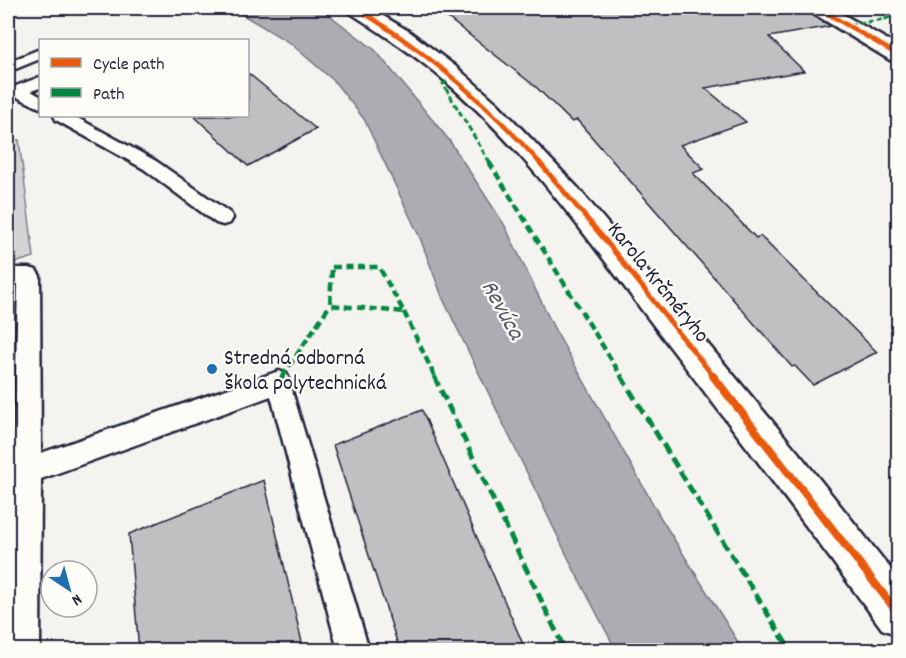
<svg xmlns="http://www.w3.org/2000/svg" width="906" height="658" viewBox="0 0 906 658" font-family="Dekko,sans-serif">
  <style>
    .green { fill: #d5d4d5; stroke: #7c7b88; stroke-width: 1.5 }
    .water { fill: #acacb2; stroke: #757582; stroke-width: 1.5 }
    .building { fill: #c0bfc2; stroke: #22223b; stroke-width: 1.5 }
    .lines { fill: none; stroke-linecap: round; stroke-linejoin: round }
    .service-casing { stroke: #22223b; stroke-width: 5 }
    .minor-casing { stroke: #22223b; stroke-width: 5 }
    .service { fill: #fdfcf7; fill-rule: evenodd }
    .minor { fill: #fdfcf7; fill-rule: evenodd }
    .quiet-far2 { stroke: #00873e; stroke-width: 3; stroke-dasharray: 6 3; stroke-linecap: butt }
    .quiet-far1 { stroke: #00873e; stroke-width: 4.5; stroke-dasharray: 8 4.5; stroke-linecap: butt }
    .quiet { stroke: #00873e; stroke-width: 5; stroke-dasharray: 11 5; stroke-linecap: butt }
    .cycleway-far2-casing { stroke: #fdfcf7; stroke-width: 8 }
    .cycleway-far1-casing { stroke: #fdfcf7; stroke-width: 9 }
    .cycleway-casing { stroke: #fdfcf7; stroke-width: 11 }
    .cycleway-far2 { stroke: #e8590c; stroke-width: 4.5 }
    .cycleway-far1 { stroke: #e8590c; stroke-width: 5 }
    .cycleway { stroke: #e8590c; stroke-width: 8 }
    .poi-dot { fill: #1f6fb2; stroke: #fdfcf7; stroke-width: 2 }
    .labels { text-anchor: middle; stroke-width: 4.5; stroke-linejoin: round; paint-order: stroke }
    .street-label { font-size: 22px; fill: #22223b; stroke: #fdfcf7 }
    .poi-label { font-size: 22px; fill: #22223b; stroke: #fdfcf7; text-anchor: start }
    .water-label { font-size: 24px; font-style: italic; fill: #59596b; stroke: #fdfcf7 }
  </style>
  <rect width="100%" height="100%" fill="#f4f3ef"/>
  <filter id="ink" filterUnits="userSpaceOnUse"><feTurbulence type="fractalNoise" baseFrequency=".0167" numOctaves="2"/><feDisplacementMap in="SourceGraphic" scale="12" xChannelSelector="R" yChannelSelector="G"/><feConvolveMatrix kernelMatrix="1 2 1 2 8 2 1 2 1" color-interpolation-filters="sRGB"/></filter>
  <g filter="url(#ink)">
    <!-- green -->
    <polygon class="green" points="19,140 34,257 8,265 8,142"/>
    <!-- water -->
    <polygon class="water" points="231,8 320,8 375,50 449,140 504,224 554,328 662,520 743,650 616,650 574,570 443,299 420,238 364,119 334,81 290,43"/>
    <!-- building -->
    <g class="building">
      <polygon points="435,8 806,8 810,14 831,26 769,37 804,71 705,88 746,122 680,145 704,169 693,173 756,238 760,236 877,352 813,385 795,366 792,367 577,120 572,122 536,87"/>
      <polygon points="248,73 316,129 248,166 194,116 248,116"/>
      <polygon points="422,410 526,651 400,651 333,445"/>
      <polygon points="264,480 304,651 139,651 129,534"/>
    </g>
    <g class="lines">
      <defs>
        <g id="service">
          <polygon points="40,49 40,59 8,72 8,62"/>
          <polygon points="40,77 40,88 31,91 40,96 40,108 17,97 8,100 8,89"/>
          <polygon points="54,116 74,116 156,161 230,213 233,218 230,223 223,225 216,223 144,169 56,120"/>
          <polygon points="8,268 29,268 36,270 40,276 41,453 279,371 287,374 369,650 338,650 271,396 41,479 40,650 9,650 18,284 8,284"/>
        </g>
        <g id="minor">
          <path d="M346,8H370L410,32L455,66L498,104L578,188L801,456L898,578V635L882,629C811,531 738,435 664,339C594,248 527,149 438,75C409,51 380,32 349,12Z"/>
          <polygon points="808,8 832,8 898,46 898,62 890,60 811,12"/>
        </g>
      </defs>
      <!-- service casing -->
      <use href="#service" class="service-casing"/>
      <!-- minor casing -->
      <use href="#minor" class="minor-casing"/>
      <!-- service -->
      <use href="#service" class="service"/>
      <!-- minor -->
      <use href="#minor" class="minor"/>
      <!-- quiet-far2 -->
      <g class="quiet-far2">
        <polyline points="849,25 885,19 898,14"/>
        <polyline points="454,76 443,84 490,163"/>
      </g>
      <!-- quiet-far1 -->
      <g class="quiet-far1">
        <polyline points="489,162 622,377"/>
        <polygon points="332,267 379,267 404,312 330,305"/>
        <polyline points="404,312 435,377"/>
        <polyline points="282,377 330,305"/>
      </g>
      <!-- quiet -->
      <g class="quiet">
        <polyline points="434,376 565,650"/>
        <polyline points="621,376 790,650"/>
        <polyline points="279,382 283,376"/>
      </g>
      <defs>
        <g id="cycleway-far2">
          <path d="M356,8C426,51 486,102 540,163"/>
          <polyline points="818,8 898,55"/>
        </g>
        <polyline id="cycleway-far1" points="539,162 605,240 714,377"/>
        <polyline id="cycleway" points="713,376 898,613"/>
      </defs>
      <!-- cycleway-far2 casing -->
      <use href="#cycleway-far2" class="cycleway-far2-casing"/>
      <!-- cycleway-far1 casing -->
      <use href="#cycleway-far1" class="cycleway-far1-casing"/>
      <!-- cycleway casing -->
      <use href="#cycleway" class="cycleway-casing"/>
      <!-- cycleway-far2 -->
      <use href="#cycleway-far2" class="cycleway-far2"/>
      <!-- cycleway-far1 -->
      <use href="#cycleway-far1" class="cycleway-far1"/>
      <!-- cycleway -->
      <use href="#cycleway" class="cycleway"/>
    </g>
  </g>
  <!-- markers -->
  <circle class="poi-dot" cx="212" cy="369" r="6"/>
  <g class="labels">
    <!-- street labels -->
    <g class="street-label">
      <text transform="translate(660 281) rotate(51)" y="8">Karola Krčméryho</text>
    </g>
    <!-- poi labels -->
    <g class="poi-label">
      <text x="224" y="364">Stredná odborná<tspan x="224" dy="25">škola polytechnická</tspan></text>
    </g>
    <!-- water labels -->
    <g class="water-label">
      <text transform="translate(504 309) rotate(61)" y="8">Revúca</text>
    </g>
  </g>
  <!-- margin -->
  <rect width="906" height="658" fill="none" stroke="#fdfcf7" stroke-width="30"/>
  <rect x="15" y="15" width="876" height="628" fill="none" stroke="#22223b" stroke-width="2" filter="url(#ink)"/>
  <!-- legend -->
  <rect x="39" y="39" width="210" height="78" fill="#fdfcf7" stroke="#a5a5ac" stroke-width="1.5"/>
  <rect x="51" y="58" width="30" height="9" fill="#e8590c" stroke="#a5a5ac" stroke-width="1.5"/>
  <text x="93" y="69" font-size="18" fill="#22223b">Cycle path</text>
  <rect x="51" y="88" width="30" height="9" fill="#00873e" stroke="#a5a5ac" stroke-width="1.5"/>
  <text x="93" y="99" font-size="18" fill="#22223b">Path</text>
  <!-- north arrow -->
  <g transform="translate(69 589) rotate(144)"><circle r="28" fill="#fdfcf7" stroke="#a5a5ac" stroke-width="1.5"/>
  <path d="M0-4.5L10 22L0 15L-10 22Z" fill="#1f6fb2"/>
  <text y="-9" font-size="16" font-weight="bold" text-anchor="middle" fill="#22223b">N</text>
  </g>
</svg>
